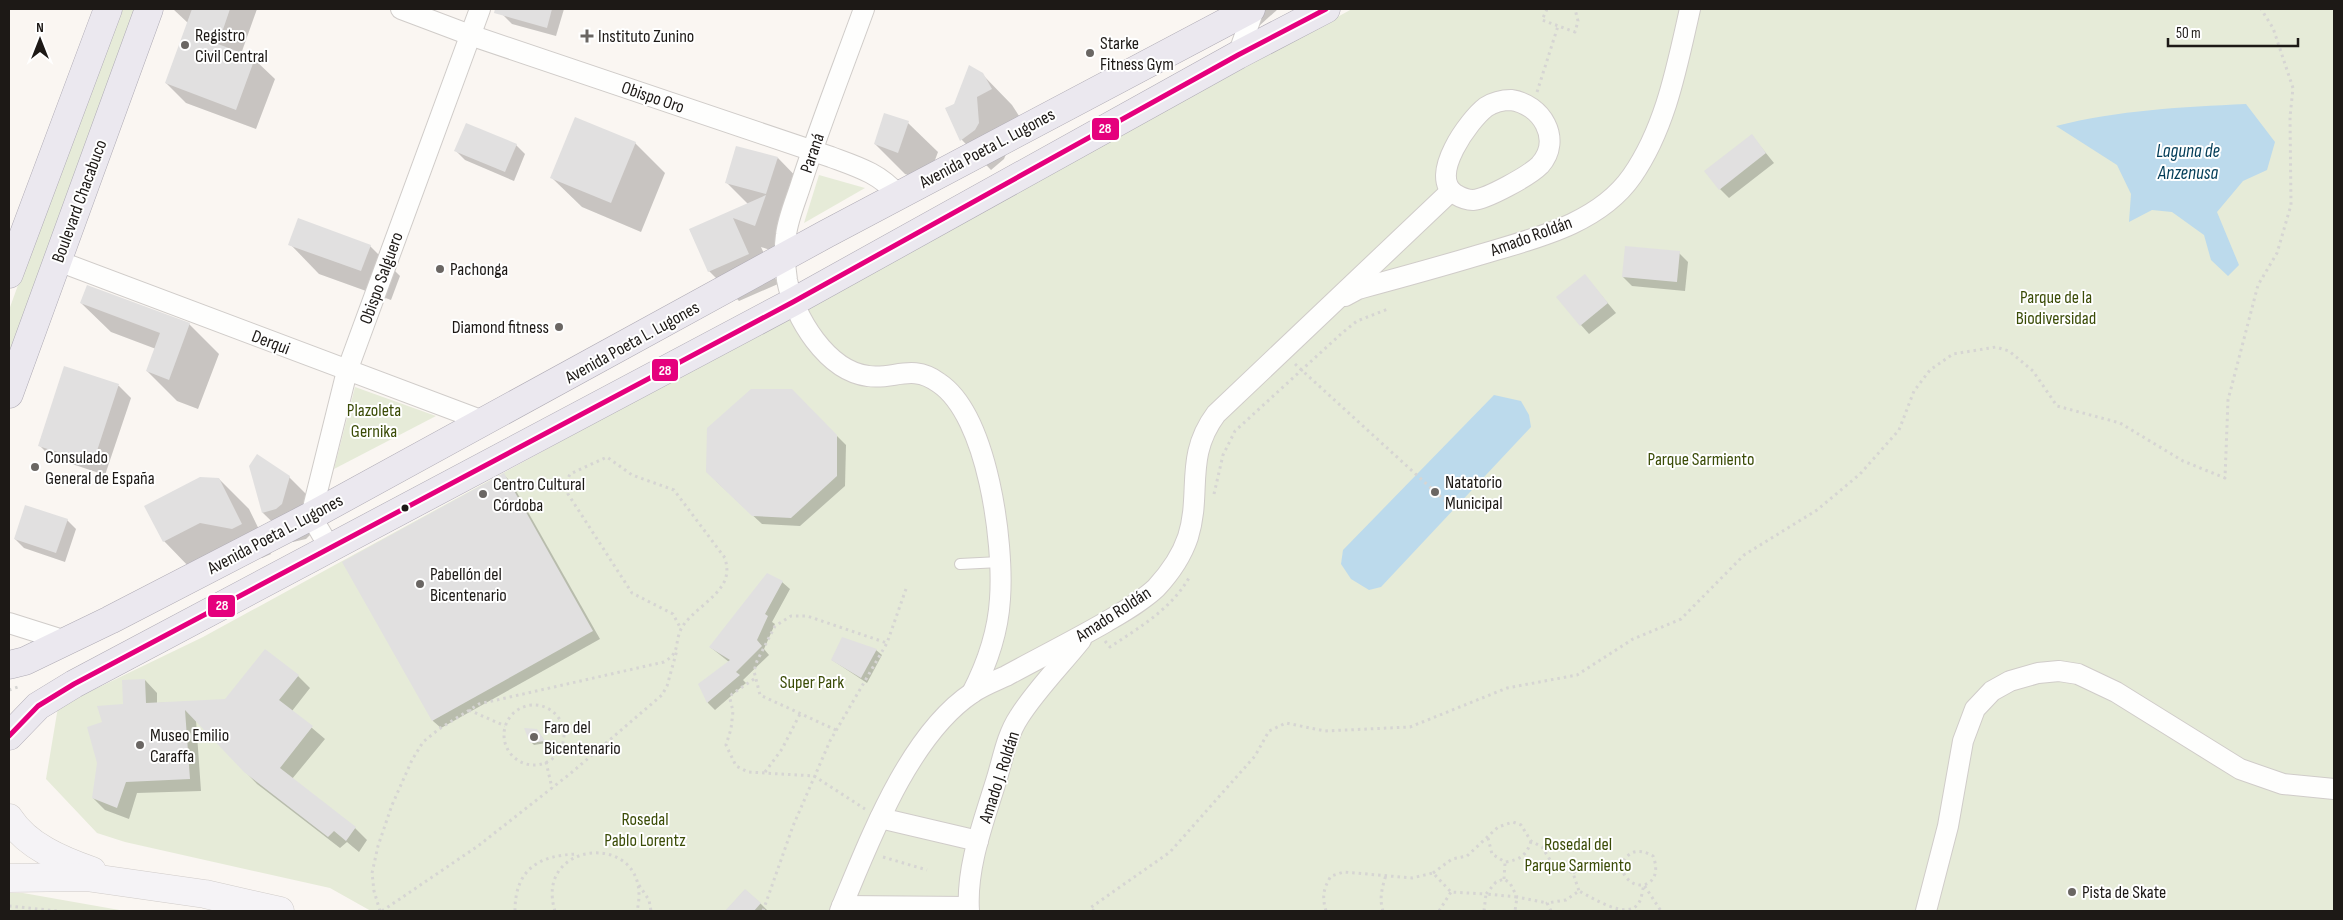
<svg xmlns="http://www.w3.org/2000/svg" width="2343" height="920" viewBox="0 0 2343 920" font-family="'Sofia Sans Condensed',sans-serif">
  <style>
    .green { fill: #e6ebd8 }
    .water { fill: #bcdaec }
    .shadow { fill: #0003 }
    .building { fill: #e1e0e0 }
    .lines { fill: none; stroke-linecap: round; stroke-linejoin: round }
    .lane-casing { stroke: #d0ccc9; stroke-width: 12 }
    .street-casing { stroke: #d0ccc9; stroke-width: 22 }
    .secondary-casing { stroke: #d0ccc9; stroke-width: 29 }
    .primary-casing { stroke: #aeaab4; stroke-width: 29 }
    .path { stroke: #d6d5d3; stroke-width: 3; stroke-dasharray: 2.5 4; stroke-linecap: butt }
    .lane { stroke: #fefefd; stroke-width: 10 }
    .street { stroke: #fefefd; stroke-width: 20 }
    .secondary { stroke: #f5f3f6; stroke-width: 28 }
    .primary { stroke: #ebe8ef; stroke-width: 28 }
    .bus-1-casing { stroke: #fff; stroke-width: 9 }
    .bus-1 { stroke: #e5007d; stroke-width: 5 }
    .poi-dot { fill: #6a6663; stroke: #fff; stroke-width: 2 }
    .bus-dot { fill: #1d1916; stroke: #fff; stroke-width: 2 }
    .labels { text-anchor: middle; stroke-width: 4; stroke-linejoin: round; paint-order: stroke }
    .poi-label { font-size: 18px; fill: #1d1916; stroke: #fff; text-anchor: start }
    .street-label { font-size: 18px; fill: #1d1916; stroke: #fff }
    .park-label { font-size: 18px; fill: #3b4c07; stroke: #fff }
    .water-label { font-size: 19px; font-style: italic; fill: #003b56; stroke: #fff }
    .line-badge { stroke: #fff; stroke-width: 2 }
    .badge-label { font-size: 14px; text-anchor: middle; font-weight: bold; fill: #fff }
  </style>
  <rect width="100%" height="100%" fill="#faf6f2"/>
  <!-- green -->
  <g class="green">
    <polygon points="118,9 140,9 9,363 9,310"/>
    <polygon points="1352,9 2334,9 2334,911 371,911 330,888 125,842 97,833 46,779 58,707 203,637"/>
    <polygon points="819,175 865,188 804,223"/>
    <polygon points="355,387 436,416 334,469"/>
    <polygon points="9,893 23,893 125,911 9,911"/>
  </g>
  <!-- water -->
  <g class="water">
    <path d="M2246,104L2275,142L2267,170L2243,181L2217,212L2239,265L2228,276L2211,260L2204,235L2172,212L2152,210L2129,222L2131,194L2117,165L2056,126C2119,110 2182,107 2246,104Z"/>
    <polygon points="1494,395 1521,401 1529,415 1531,427 1381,587 1369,590 1351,579 1341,564 1343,550"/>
  </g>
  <!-- shadow -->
  <g class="shadow">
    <polygon points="173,9 257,9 241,54 254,59 275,79 256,129 186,103 166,83 188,23"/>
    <polygon points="505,9 564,9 556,36 512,24 503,15"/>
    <polygon points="1242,9 1278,9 1259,26"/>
    <polygon points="982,74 1012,105 1021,119 1004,159 991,170 962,140 946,109 955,104"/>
    <polygon points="908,123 938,152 927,181 905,174 875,144"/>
    <polygon points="1752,136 1774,163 1729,198 1720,189"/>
    <polygon points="635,143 665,173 641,232 582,207 552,178"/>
    <polygon points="516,145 525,154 514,181 465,160 456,151"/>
    <polygon points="778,158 807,188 785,255 761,247 778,284 739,301 709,271 690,230 748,204 727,183"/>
    <polygon points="290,244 370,246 400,276 391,300 319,274"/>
    <polygon points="1679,253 1688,262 1685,291 1632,286 1623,277"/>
    <polygon points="1585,276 1616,313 1589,334 1581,325"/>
    <polygon points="81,303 189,324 219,354 198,409 177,401 147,371 156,349 111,332"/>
    <polygon points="65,368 119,386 131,398 105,475 51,457 39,445"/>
    <polygon points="791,390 846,445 845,486 800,526 762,524 716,481"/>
    <polygon points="250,466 289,477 319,507 311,534 306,539 293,542 263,513"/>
    <polygon points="504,475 511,482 600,639 441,728 433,721 344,563"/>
    <polygon points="219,479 249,509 271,554 262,558 230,552 193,571 164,541"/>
    <polygon points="67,520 76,529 65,562 24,548 15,539"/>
    <polygon points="782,582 790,589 772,622 775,624 764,649 769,655 743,680 746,683 715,710 708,703 699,684 729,662 710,647"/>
    <polygon points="876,650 882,655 867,683 832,660"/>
    <polygon points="298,676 310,688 292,711 325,739 292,779 355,828 367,840 359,852 347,842 340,848 257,784 196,720 201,791 137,793 129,819 105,810 93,798 104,722 124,705 145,680 157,693 157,703 226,700"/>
    <polygon points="539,733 546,743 534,745 531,742"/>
    <polygon points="745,890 761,904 768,911 726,911"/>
  </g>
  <!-- building -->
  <g class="building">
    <polygon points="192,9 230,9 218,44 255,58 236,110 165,83"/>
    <polygon points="495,9 552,9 547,28 494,13"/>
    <polygon points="969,65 983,73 992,89 977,97 979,123 975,130 960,141 945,108 954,104"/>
    <polygon points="884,113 909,121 898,153 874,144"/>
    <polygon points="575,117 636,142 611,203 550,178"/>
    <polygon points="466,123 517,144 505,172 454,151"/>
    <polygon points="1752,134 1766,153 1719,190 1704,171"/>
    <polygon points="736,146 778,157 766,194 725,183"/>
    <polygon points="766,195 755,226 733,218 749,254 708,272 689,229"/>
    <polygon points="298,218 371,245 361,271 288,245"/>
    <polygon points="1625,246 1680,251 1677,282 1622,277"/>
    <polygon points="1585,274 1608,303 1580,326 1556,297"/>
    <polygon points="87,285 190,323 169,380 146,371 160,333 80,303"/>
    <polygon points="64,366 119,384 93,463 38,446"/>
    <polygon points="751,389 792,389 837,435 837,476 791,518 752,516 706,472 707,428"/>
    <polygon points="257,454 290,476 282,504 276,509 262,513 249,466"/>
    <polygon points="504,473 593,631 432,721 342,562"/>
    <polygon points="200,477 219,478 242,524 232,529 200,523 163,542 144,506"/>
    <polygon points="25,505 68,519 56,553 14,539"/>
    <polygon points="767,573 783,581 765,614 768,616 757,640 762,646 736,672 740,675 707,703 698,684 730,660 709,647"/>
    <polygon points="842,637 877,649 861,678 831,660"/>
    <polygon points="265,649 299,675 279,700 313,726 280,768 356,827 346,841 334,831 328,837 244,772 185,710 190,779 126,782 117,808 92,798 97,763 87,727 102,722 97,706 123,704 122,680 145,679 146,703 225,699"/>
    <polygon points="524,728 537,729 545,741 530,743"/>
    <polygon points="745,889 761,903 754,911 725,911"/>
  </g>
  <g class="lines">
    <defs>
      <polyline id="lane" points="960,564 1000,562"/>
      <g id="street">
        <path d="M401,9L470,35L831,157C858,167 879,173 898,195"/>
        <path d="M864,9C843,67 820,125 801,184C796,200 788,218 786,235C784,249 785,267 787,280C794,317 827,371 868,376C894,380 912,363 939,383C988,416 1004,543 1000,599C998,632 987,664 972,693"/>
        <polyline points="1238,55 1254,9"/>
        <path d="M1511,100C1541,104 1563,139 1540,165C1529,176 1487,199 1473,200C1466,200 1460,197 1455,194C1428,176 1469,120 1486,107C1494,102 1503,100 1511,100Z"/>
        <polyline points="58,261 486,422"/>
        <path d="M1345,296L1358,289C1399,278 1439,267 1479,255C1532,239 1598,225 1632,176C1666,127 1677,66 1690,9"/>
        <polyline points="331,550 311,516 347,371 480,9"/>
        <polyline points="9,623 66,641"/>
        <polyline points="880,818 978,841"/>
        <polyline points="842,906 968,907"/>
        <path d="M840,911C869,842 908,736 972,693C982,686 995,681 1006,676C1039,658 1073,641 1106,622C1123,612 1141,602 1156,588C1169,574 1182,555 1188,537C1202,492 1184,457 1216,414L1451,191"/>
        <path d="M969,911C966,866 984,821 997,778C1003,758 1007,735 1019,717C1036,690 1061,665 1081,640"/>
        <polyline points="1926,911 1948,826 1963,741 1975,709 1992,691 2010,681 2038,673 2059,671 2078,674 2116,692 2240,769 2283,784 2334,789"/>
      </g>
      <g id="secondary">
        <path d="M9,818C27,846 61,860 92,871"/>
        <polyline points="9,878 86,877 205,894 280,911"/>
      </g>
      <g id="primary">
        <polyline points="9,274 108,9"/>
        <polyline points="9,394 149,9"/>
        <polyline points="9,665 25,661 110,620 311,516 826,234 1251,9"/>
        <polyline points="9,736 38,706 74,684 793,302 1238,55 1326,9"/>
      </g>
    </defs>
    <!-- lane casing -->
    <use href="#lane" class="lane-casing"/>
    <!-- street casing -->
    <use href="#street" class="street-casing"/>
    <!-- secondary casing -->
    <use href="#secondary" class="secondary-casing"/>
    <!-- primary casing -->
    <use href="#primary" class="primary-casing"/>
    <!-- path -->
    <g class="path">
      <polyline points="1547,9 1542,20 1575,32 1578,21 1575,9"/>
      <polyline points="1537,92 1558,26"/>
      <polyline points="1295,364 1454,509"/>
      <polyline points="1214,494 1223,455 1235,431 1342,333 1357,321 1388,309"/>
      <path d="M1105,641L1110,647C1140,627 1170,610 1189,578"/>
      <polyline points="754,679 732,694 730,699 733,711 731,729 726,745 736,766 748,772 814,776 865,809"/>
      <polyline points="9,690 18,687"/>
      <circle cx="534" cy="735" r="30"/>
      <polyline points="469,710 505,726"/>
      <polyline points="836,730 760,695 754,671 757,661 775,626 791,616 807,616 887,643"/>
      <polyline points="546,762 552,788"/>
      <polyline points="765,772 782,749 800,714"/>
      <path d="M1488,838L1492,854L1505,862C1520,860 1527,855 1531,841"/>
      <polyline points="883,857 927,870"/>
      <polyline points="1433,873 1452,859 1467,856 1498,827 1513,822 1521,825 1531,841 1542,847 1552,863 1573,873 1579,891"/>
      <path d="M1573,873C1590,861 1602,860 1621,866C1628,896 1666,889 1653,856C1639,848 1628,850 1621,866"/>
      <polyline points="1504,879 1505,863"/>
      <polyline points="639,885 649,900 651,911"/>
      <polyline points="9,906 58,911"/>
      <path d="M380,911L374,891L372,873L378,846L392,805L412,760L423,742L439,729L479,704L664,662C681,652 674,644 681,629C690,612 718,598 725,580C728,572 727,566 725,558L674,490L632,475L607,457L570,474L566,483L568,494L632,593L673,614L681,629"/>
      <polyline points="382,911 478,846 571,773 662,695 667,686 677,650"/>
      <path d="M515,911C515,869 539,855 578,854"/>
      <path d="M555,911C532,837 656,830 637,911"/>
      <polyline points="763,911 793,826 830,741 887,643 907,586"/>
      <polyline points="1094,911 1090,908 1170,852 1255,756 1269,731 1286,723 1325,731 1410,727 1507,688 1577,675 1633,639 1681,619 1744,555 1817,510 1860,474 1899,430 1914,391 1930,370 1953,354 1996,347 2009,351 2033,371 2057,406 2120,423 2183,461 2225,478 2228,400 2258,285 2277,253 2291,205 2290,117 2293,88 2273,28 2261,9"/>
      <path d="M1326,911C1322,897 1323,889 1331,876L1344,872L1412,878L1433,873L1451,892L1486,894L1496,882L1504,879L1510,883L1517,897L1547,903"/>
      <path d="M1383,911C1379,899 1382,888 1386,875"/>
      <polyline points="1439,911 1451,892"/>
      <polyline points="1484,911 1486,894 1517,897 1515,911"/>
      <path d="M1551,911L1547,903L1566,900L1579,891C1593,898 1626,920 1638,904C1642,899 1642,891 1644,885L1661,911"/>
    </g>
    <!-- lane -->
    <use href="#lane" class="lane"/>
    <!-- street -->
    <use href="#street" class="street"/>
    <!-- secondary -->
    <use href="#secondary" class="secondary"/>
    <!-- primary -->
    <use href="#primary" class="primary"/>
    <defs>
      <polyline id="bus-1" points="9,736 38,706 74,684 793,302 1238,55 1326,9"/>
    </defs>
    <!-- bus-1 casing -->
    <use href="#bus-1" class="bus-1-casing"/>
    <!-- bus-1 -->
    <use href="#bus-1" class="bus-1"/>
  </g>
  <!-- markers -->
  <g class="poi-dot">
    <path d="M584.5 28.5h5v5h5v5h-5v5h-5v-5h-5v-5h5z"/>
    <circle cx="185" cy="45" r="5"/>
    <circle cx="1090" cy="53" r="5"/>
    <circle cx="440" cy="269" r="5"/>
    <circle cx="559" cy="327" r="5"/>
    <circle cx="35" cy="467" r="5"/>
    <circle cx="1435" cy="492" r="5"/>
    <circle cx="483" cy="494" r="5"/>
    <circle cx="420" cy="584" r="5"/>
    <circle cx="534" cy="737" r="5"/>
    <circle cx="140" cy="745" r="5"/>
    <circle cx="2072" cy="892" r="5"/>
  </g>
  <circle class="bus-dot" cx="405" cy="508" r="4.5"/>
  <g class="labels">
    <!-- poi labels -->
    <g class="poi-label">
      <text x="195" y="41">Registro<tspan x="195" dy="21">Civil Central</tspan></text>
      <text x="598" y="42">Instituto Zunino</text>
      <text x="1100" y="49">Starke<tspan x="1100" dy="21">Fitness Gym</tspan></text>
      <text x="450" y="275">Pachonga</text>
      <text x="549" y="333" text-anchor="end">Diamond fitness</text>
      <text x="45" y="463">Consulado<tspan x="45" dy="21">General de España</tspan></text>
      <text x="1445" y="488">Natatorio<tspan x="1445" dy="21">Municipal</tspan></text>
      <text x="493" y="490">Centro Cultural<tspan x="493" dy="21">Córdoba</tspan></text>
      <text x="430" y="580">Pabellón del<tspan x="430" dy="21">Bicentenario</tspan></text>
      <text x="544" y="733">Faro del<tspan x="544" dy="21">Bicentenario</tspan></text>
      <text x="150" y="741">Museo Emilio<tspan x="150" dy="21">Caraffa</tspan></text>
      <text x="2082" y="898">Pista de Skate</text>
    </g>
    <!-- street labels -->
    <g class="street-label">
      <text transform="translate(653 97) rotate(19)" y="6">Obispo Oro</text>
      <text transform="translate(987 148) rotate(-28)" y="6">Avenida Poeta L. Lugones</text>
      <text transform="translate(812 153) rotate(-71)" y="6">Paraná</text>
      <text transform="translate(79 201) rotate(-70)" y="6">Boulevard Chacabuco</text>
      <text transform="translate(1531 236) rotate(-20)" y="6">Amado Roldán</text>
      <text transform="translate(381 278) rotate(-70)" y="6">Obispo Salguero</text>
      <text transform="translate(271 342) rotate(21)" y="6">Derqui</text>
      <text transform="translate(632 342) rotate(-29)" y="6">Avenida Poeta L. Lugones</text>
      <text transform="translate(275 534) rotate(-28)" y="6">Avenida Poeta L. Lugones</text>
      <text transform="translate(1113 614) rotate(-33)" y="6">Amado Roldán</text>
      <text transform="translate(999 777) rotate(-72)" y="6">Amado J. Roldán</text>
    </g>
    <!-- park labels -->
    <g class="park-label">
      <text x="2056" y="303">Parque de la<tspan x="2056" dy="21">Biodiversidad</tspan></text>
      <text x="374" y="416">Plazoleta<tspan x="374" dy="21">Gernika</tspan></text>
      <text x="1701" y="465">Parque Sarmiento</text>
      <text x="812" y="688">Super Park</text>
      <text x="645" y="825">Rosedal<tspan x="645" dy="21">Pablo Lorentz</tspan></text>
      <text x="1578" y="850">Rosedal del<tspan x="1578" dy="21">Parque Sarmiento</tspan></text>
    </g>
    <!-- water labels -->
    <g class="water-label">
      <text x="2188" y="157">Laguna de<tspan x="2188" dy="22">Anzenusa</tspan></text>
    </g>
  </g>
  <g class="line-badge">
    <rect x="1091" y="117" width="29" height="24" rx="5" fill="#e5007d"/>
    <rect x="651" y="358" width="28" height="24" rx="5" fill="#e5007d"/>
    <rect x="207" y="594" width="29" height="24" rx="5" fill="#e5007d"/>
  </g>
  <g class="badge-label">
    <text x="1105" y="133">28</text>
    <text x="665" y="375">28</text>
    <text x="222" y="610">28</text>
  </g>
  <!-- border -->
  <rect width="2343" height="920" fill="none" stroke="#1d1916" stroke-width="20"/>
  <!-- north arrow -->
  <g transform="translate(40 40)" stroke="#ffffff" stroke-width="4" paint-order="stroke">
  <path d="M0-4L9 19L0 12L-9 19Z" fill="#1d1916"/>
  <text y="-8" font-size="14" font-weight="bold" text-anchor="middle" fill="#1d1916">N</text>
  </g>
  <!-- scale -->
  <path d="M2168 38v8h130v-8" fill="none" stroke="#1d1916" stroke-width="2.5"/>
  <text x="2176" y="38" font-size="15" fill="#1d1916" stroke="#ffffff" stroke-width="4" paint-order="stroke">50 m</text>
</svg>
